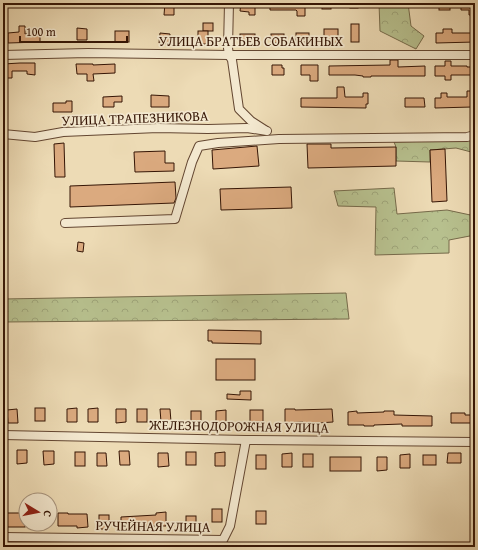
<svg xmlns="http://www.w3.org/2000/svg" width="478" height="550" viewBox="0 0 478 550" font-family="'Gentium Book Plus',serif">
  <style>
    .forest { fill: url(#forest-crowns); stroke: #766a4a }
    .building { fill: #dbaa7f; stroke: #351505 }
    .lines { fill: none; stroke-linecap: round; stroke-linejoin: round }
    .minor-casing { stroke: #634631; stroke-width: 10 }
    .minor { stroke: #f3e8cf; stroke-width: 8 }
    .labels { text-anchor: middle; stroke-width: 3.5; stroke-linejoin: round; paint-order: stroke }
    .street-label { font-size: 14px; fill: #351505; stroke: #f3e8cf }
  </style>
  <defs>
    <pattern id="forest-crowns" width="20" height="18" patternUnits="userSpaceOnUse"><rect width="20" height="18" fill="#b7c08e"/><path d="M2 6a3 3 0 1 1 6 0M12 15a3 3 0 1 1 6 0" fill="none" stroke="#9ea479"/></pattern>
  </defs>
  <rect width="100%" height="100%" fill="#eddbb5"/>
  <filter id="stains"><feTurbulence type="fractalNoise" baseFrequency=".005" numOctaves="4"/><feColorMatrix values="0 0 0 0 .2 0 0 0 0 .09 0 0 0 0 .02 0 0 0 .5 -.17"/></filter>
  <radialGradient id="worn" r=".72"><stop offset=".6" stop-color="#630" stop-opacity="0"/><stop offset="1" stop-color="#630" stop-opacity=".3"/></radialGradient>
  <!-- forest -->
  <g class="forest">
    <polygon points="379,3 408,3 411,26 424,36 416,49 380,31"/>
    <polygon points="475,140 475,153 456,148 430,150 430,162 396,161 396,147 394,142"/>
    <polygon points="394,188 397,214 447,210 475,216 475,235 449,240 449,253 375,255 376,207 338,206 334,191"/>
    <polygon points="346,293 349,319 3,322 3,299"/>
  </g>
  <!-- building -->
  <g class="building">
    <polygon points="165,3 170,3 170,5 174,5 174,15 164,15"/>
    <polygon points="241,3 255,3 255,15 249,15 249,12 240,11"/>
    <polygon points="270,3 305,3 305,16 297,16 297,11 296,10 270,10"/>
    <rect x="322" y="3" width="9" height="6"/>
    <rect x="350" y="3" width="8" height="5"/>
    <rect x="439" y="3" width="11" height="7"/>
    <polygon points="461,3 475,3 475,15 469,15 469,10 461,10"/>
    <rect x="203" y="23" width="10" height="8"/>
    <rect x="351" y="24" width="8" height="18"/>
    <polygon points="19,26 25,26 25,34 40,34 40,42 8,43 8,33 19,32"/>
    <polygon points="77,28 87,29 87,40 77,40"/>
    <rect x="324" y="29" width="14" height="14"/>
    <polygon points="443,29 452,29 452,33 475,33 475,42 436,43 436,33 443,33"/>
    <rect x="115" y="31" width="14" height="11"/>
    <rect x="198" y="31" width="10" height="13"/>
    <polygon points="160,33 170,34 169,44 159,43"/>
    <rect x="296" y="33" width="13" height="9"/>
    <rect x="240" y="34" width="15" height="9"/>
    <rect x="271" y="34" width="13" height="9"/>
    <polygon points="390,60 398,60 398,67 425,66 425,76 371,76 371,77 363,77 363,76 355,75 329,75 329,66 390,65"/>
    <polygon points="445,61 451,61 451,66 467,66 467,67 475,67 475,75 451,75 451,80 445,80 445,76 435,76 435,66 445,66"/>
    <polygon points="20,63 35,63 35,75 27,74 27,71 12,71 12,78 6,78 6,73 3,73 3,64"/>
    <polygon points="76,64 93,64 93,65 115,64 115,73 93,74 94,81 87,81 87,74 77,74"/>
    <polygon points="272,65 282,65 282,68 284,68 284,75 272,75"/>
    <polygon points="301,65 318,65 318,81 310,81 310,75 301,75"/>
    <polygon points="337,87 344,87 345,97 363,97 363,93 368,93 368,104 366,104 366,108 301,107 301,98 337,98"/>
    <polygon points="467,91 472,91 472,107 435,108 435,98 441,98 441,93 447,93 447,97 467,97"/>
    <polygon points="151,95 169,96 169,107 151,107"/>
    <polygon points="122,96 122,102 114,102 114,107 103,107 103,97"/>
    <polygon points="405,98 424,98 425,107 405,107"/>
    <polygon points="66,101 72,101 72,112 53,112 53,103 66,103"/>
    <polygon points="64,143 65,177 55,177 54,144"/>
    <polygon points="307,144 331,144 331,148 396,147 396,166 308,168"/>
    <polygon points="257,146 259,166 213,169 212,150"/>
    <polygon points="445,149 447,201 432,202 430,150"/>
    <polygon points="165,151 165,163 174,163 174,171 135,172 134,152"/>
    <polygon points="175,182 176,198 174,203 70,207 70,186"/>
    <polygon points="291,187 292,208 221,210 220,189"/>
    <polygon points="78,242 84,243 83,252 77,251"/>
    <polygon points="208,330 261,331 261,344 212,343 212,341 208,341"/>
    <rect x="216" y="359" width="39" height="21"/>
    <polygon points="240,391 251,391 251,400 227,399 227,394 240,395"/>
    <rect x="35" y="408" width="10" height="13"/>
    <polygon points="77,408 77,422 67,422 67,409"/>
    <polygon points="98,408 98,422 88,422 88,409"/>
    <polygon points="17,409 18,423 8,423 7,410"/>
    <polygon points="116,409 126,409 126,422 116,423"/>
    <rect x="137" y="409" width="10" height="13"/>
    <polygon points="160,409 170,409 171,422 161,422"/>
    <polygon points="285,409 295,409 295,410 332,409 333,422 303,424 303,422 285,423"/>
    <polygon points="226,410 226,424 216,424 216,411"/>
    <rect x="250" y="410" width="13" height="15"/>
    <rect x="191" y="411" width="10" height="13"/>
    <polygon points="357,411 357,413 384,412 384,411 394,411 394,415 432,416 432,426 402,426 402,424 374,425 374,426 364,426 364,425 348,425 348,412"/>
    <polygon points="451,413 465,413 465,415 475,415 475,423 451,423"/>
    <polygon points="17,450 27,450 27,463 17,464"/>
    <polygon points="43,451 54,451 54,464 44,465"/>
    <polygon points="119,451 129,451 130,465 120,465"/>
    <rect x="75" y="452" width="10" height="14"/>
    <rect x="186" y="452" width="10" height="13"/>
    <polygon points="225,452 225,466 215,466 215,453"/>
    <polygon points="97,453 106,453 107,466 97,466"/>
    <polygon points="158,453 168,453 169,466 158,467"/>
    <polygon points="292,453 292,467 282,467 282,454"/>
    <polygon points="448,453 461,453 461,463 447,463"/>
    <rect x="303" y="454" width="10" height="13"/>
    <polygon points="410,454 410,468 400,468 400,455"/>
    <rect x="256" y="455" width="10" height="14"/>
    <rect x="423" y="455" width="13" height="10"/>
    <rect x="330" y="457" width="31" height="14"/>
    <polygon points="377,457 387,457 387,470 377,471"/>
    <rect x="212" y="509" width="10" height="13"/>
    <rect x="256" y="511" width="10" height="13"/>
    <polygon points="166,512 166,526 149,526 149,529 121,530 121,517 156,515 156,513"/>
    <rect x="3" y="513" width="22" height="14"/>
    <polygon points="58,513 68,513 68,514 87,514 88,527 77,528 77,526 58,526"/>
    <rect x="99" y="515" width="10" height="14"/>
    <rect x="186" y="516" width="10" height="14"/>
  </g>
  <g class="lines">
    <defs>
      <g id="minor">
        <polyline points="229,3 228,48 229,55 232,60 239,109 251,121 265,130"/>
        <polyline points="3,55 88,53 229,55 475,55"/>
        <polyline points="3,134 35,137 63,132 158,128 208,129 247,128 267,131"/>
        <polyline points="65,223 175,219 192,162 199,146 218,143 279,139 467,137 475,135"/>
        <polyline points="3,435 246,440 475,442"/>
        <polyline points="3,537 223,540 230,526 246,440"/>
      </g>
    </defs>
    <!-- minor casing -->
    <use href="#minor" class="minor-casing"/>
    <!-- minor -->
    <use href="#minor" class="minor"/>
  </g>
  <g class="labels">
    <!-- street labels -->
    <g class="street-label">
      <text x="251" y="46">УЛИЦА БРАТЬЕВ СОБАКИНЫХ</text>
      <text transform="translate(135 118) rotate(-2)" y="5">УЛИЦА ТРАПЕЗНИКОВА</text>
      <text transform="translate(239 426) rotate(1)" y="5">ЖЕЛЕЗНОДОРОЖНАЯ УЛИЦА</text>
      <text transform="translate(153 526) rotate(1)" y="5">РУЧЕЙНАЯ УЛИЦА</text>
    </g>
  </g>
  <!-- margin -->
  <rect width="478" height="550" fill="none" stroke="#eddbb5" stroke-width="16"/>
  <rect x="4" y="4" width="470" height="542" fill="none" stroke="#351505" stroke-width="2"/>
  <rect x="8" y="8" width="462" height="534" fill="none" stroke="#351505"/>
  <!-- north arrow -->
  <g transform="translate(38 512) rotate(100)"><circle r="19" fill="#f3e8cf" stroke="#a7947e"/>
  <path d="M0-3L7 15L0 10L-7 15Z" fill="#8f2418"/>
  <text y="-6" font-size="11" font-weight="bold" text-anchor="middle" fill="#351505">С</text>
  </g>
  <!-- scale -->
  <path d="M20 36v6h107v-6" fill="none" stroke="#351505" stroke-width="2"/>
  <text x="26" y="36" font-size="12" fill="#351505" stroke="#f3e8cf" stroke-width="3" paint-order="stroke">100 m</text>
  <rect width="100%" height="100%" filter="url(#stains)"/>
  <rect width="100%" height="100%" fill="url(#worn)"/>
</svg>
